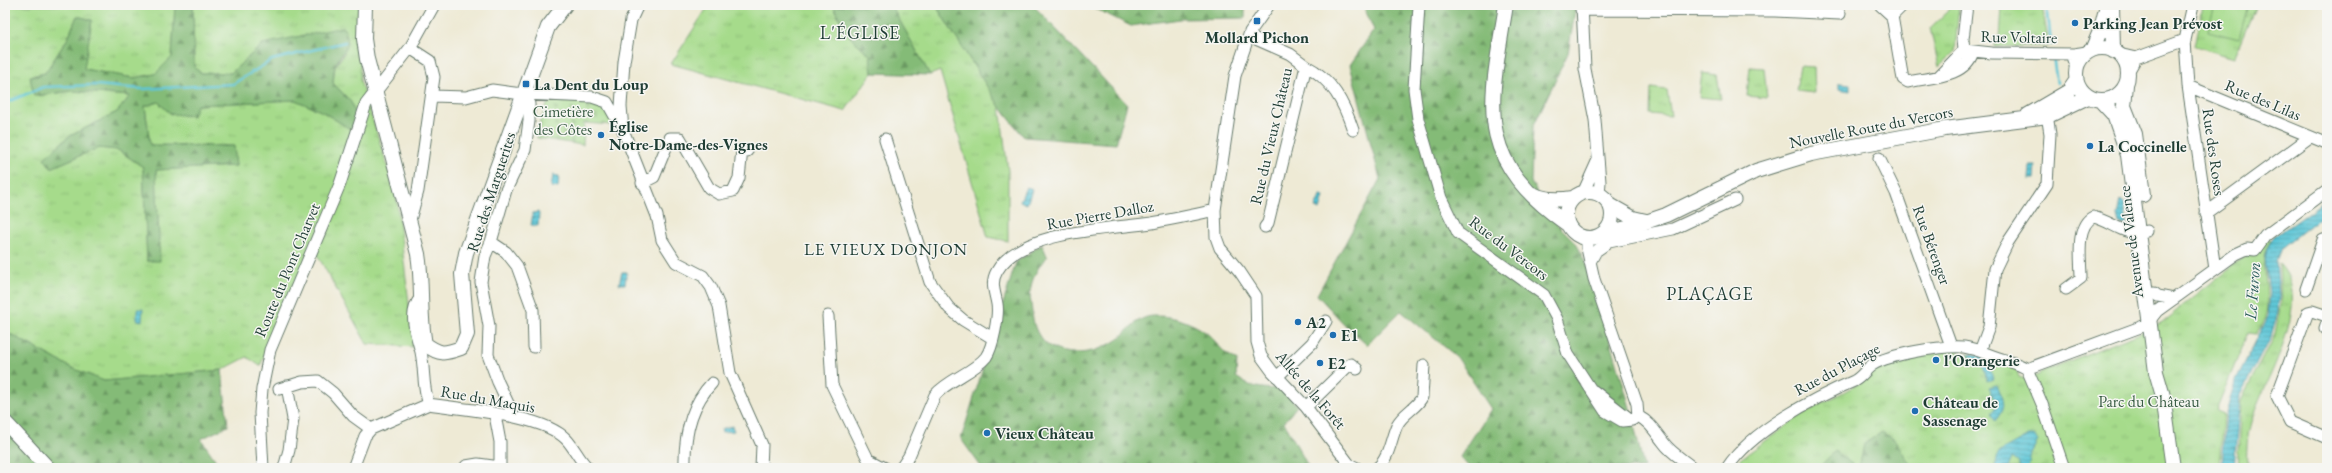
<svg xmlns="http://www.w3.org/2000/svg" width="2332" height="473" font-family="'EB Garamond',serif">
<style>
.grass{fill:url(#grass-tufts);stroke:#628c60}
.forest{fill:url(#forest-firs);stroke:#527c56}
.cemetery{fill:url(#cemetery-stones);stroke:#628c60}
.pitch{fill:#a6db8b;stroke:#628c60}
.water{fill:url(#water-rules);stroke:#3e8286}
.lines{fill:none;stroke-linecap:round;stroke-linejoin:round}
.stream{stroke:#5cc6d7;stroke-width:2.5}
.minor-casing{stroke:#677a6c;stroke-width:13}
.major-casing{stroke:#677a6c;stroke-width:16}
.minor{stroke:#fff;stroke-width:11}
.major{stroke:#fff;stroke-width:14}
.poi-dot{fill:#1f6fb2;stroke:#f6f6f2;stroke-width:1.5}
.labels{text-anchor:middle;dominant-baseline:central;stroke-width:3;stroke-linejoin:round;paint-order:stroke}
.poi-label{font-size:16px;font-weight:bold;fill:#1f3d34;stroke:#f6f6f2;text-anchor:start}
.street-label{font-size:16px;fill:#1f3d34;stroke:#f6f6f2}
.park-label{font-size:16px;fill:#3a5d45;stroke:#f6f6f2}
.neighbourhood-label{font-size:17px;letter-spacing:1px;fill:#1f3d34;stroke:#f6f6f2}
.water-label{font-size:17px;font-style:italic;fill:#2e5f5d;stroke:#f6f6f2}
.quarter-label{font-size:18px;letter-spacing:1px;fill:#1f3d34;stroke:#f6f6f2}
</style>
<defs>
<pattern id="grass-tufts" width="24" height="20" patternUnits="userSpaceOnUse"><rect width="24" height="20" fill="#a6db8b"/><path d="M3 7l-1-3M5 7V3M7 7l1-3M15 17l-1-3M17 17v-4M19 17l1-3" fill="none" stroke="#8ebd79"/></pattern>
<pattern id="forest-firs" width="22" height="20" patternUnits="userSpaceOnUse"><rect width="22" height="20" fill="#84bb77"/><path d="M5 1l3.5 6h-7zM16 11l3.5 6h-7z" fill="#6b9962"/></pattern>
<pattern id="cemetery-stones" width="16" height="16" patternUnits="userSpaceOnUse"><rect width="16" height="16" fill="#a6db8b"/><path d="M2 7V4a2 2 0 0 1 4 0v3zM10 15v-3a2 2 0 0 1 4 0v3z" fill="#8ebd79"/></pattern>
<pattern id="water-rules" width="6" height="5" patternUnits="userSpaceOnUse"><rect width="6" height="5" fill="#5cc6d7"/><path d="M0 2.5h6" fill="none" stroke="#4ba2af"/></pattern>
</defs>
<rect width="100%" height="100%" fill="#f6f6f2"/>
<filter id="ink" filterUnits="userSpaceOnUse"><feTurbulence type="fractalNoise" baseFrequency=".025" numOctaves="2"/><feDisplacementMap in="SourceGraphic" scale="8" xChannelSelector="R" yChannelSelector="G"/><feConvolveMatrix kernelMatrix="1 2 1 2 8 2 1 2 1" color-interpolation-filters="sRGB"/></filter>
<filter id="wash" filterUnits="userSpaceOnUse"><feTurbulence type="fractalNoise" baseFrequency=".012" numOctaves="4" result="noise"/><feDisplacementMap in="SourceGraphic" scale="16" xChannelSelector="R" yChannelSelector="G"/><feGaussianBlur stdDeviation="0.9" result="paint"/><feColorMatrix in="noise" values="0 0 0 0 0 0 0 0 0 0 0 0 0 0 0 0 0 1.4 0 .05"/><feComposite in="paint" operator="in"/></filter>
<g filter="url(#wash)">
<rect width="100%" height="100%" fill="#eeead5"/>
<path class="grass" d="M5 5H175L172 58 155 74 134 78 83 69 92 20 77 16 68 38 45 73 30 76 34 96 73 91 130 96 117 112 68 137 51 168 98 148 118 150 143 167 147 261 159 260 156 170 236 166 233 146 150 145 145 106 158 102 171 114 197 105 295 100 323 112 350 129 351 102 333 83 335 67 345 52 263 44 231 73H201L194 67 193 5H362L360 80 396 193 414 347 367 344 313 247 260 366 247 357 222 370 104 381 72 368 12 335H5Z
M709 5H833L846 33 870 55 872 73 845 111 671 64Z
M891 5H942L938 9 1000 107 1008 171V241L988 237 940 71 930 75Z
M1954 5H1959L1955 52 1939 67 1930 28Z
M2002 5H2042L2049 46 1994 47V39H2000Z
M2203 5H2256L2234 58 2195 46Z
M1800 66 1814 67 1815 93 1796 91Z
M1750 67 1764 68 1767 98 1747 96Z
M1702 73 1717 75 1721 99 1699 97Z
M1651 88 1667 90 1671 116 1650 114Z
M2262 232 2271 240C2257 258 2272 295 2265 317 2264 323 2260 329 2257 334L2248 333 2216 410 2224 415 2220 468H1732L1739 460 1800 416 1856 385 1877 368 1892 362 1950 350 1982 357 2016 368 2019 377 2029 380 2049 369 2143 332 2165 320 2247 254Z
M2279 264C2317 301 2263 382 2251 422 2247 436 2246 453 2247 468H2237L2241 401 2275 333 2281 304Z"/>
<path class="forest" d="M175 5H193L194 67 201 73H231L263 44 343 27C355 47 340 51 335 67 333 72 334 78 333 83L351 102 358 120 350 129 323 112 295 100 197 105 193 116 171 114 158 102 145 106 150 145 234 146 236 166 156 170 160 261H147L143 167 118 150 98 148 51 168 44 158 68 137 117 112 130 96 73 91 34 96 30 77 45 73 68 38 77 16 92 20 84 69 134 78 155 74 172 57Z
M833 5H891L930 75 872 73 870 55 846 33Z
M942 5H1033L1127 104 1116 144 1024 137 1000 107 938 9Z
M1088 5H1237L1245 6V18L1180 19 1131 26Z
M1363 5H1576L1568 53 1533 127 1531 182 1553 220 1577 244 1595 286 1630 408 1644 468H1470L1460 457 1491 409 1457 357 1401 311 1367 345 1346 326 1317 295 1380 179 1350 65 1374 30Z
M1042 244 1047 256C1037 268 1027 286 1031 303 1032 312 1033 324 1037 332 1051 361 1093 356 1115 341 1130 331 1136 315 1157 316 1176 316 1200 325 1212 338 1224 351 1221 351 1237 360L1236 377C1241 380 1247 385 1253 386 1276 393 1279 380 1297 406L1284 422 1309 468H982L961 439 1016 262Z
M5 335H12L72 368 104 381 222 370 228 426 201 439 221 468H5Z
M1882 432 1895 440 1911 466 1908 468H1859L1864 444Z
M1835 451 1857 468H1818Z"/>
<path class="cemetery" d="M550 98 592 100 606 105 613 125 584 123 583 145 537 138 536 131Z"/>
<path class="pitch" d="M2215 5H2248L2239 39 2208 31Z"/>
<path class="water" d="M1839 83 1850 84V91L1839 89Z
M2030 166H2036L2035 179H2029Z
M553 175 559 176 558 188 551 187Z
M1026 187 1032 190 1027 204 1020 201Z
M1321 194 1324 197 1320 210 1315 208Z
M2327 199V212L2281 249 2276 262 2279 294 2278 312 2271 336 2240 395 2234 468H2222L2226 413 2230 398 2236 380 2267 319 2269 293 2265 259 2267 248 2274 237Z
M2120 200 2124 204 2127 224 2123 225 2119 224 2117 216Z
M538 212 539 214 538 226 531 225 533 213Z
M622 272H627L625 284H619Z
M137 309H143L142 321 137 320Z
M1969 353 1987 358 1993 379 1987 381 1983 366 1976 361 1972 362Z
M1997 385C2003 401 2007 407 1995 421L1992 413 1996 408V401L1989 387Z
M732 426 734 431 722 432 721 429Z
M2028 436H2034L2038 441 2031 453 2028 468H2020L2018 462 2012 458 2008 468H1995L1998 453Z"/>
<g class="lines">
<path class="stream" d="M2044 5 2048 14 2051 44
M2053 57 2057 83
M5 103 43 87 96 85 142 89 233 84 272 60 345 42"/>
</g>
</g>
<g filter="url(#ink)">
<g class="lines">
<defs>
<path id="minor" d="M638 5 631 20 624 62 621 106 623 130 657 216 662 240 676 262 703 276 711 287 719 306 730 373 762 445 761 468
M1269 5 1250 32 1235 76 1215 210 1216 237 1220 248 1240 272 1256 296 1257 342 1261 356 1272 371 1306 407 1349 464 1357 468
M1419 5 1414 89 1418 119 1441 198 1458 233 1544 295 1557 319 1568 354 1605 411 1622 421 1632 420 1638 416
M1582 5 1585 69 1595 120 1600 182 1599 194
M1880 5 1892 16
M1903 5 1892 16 1902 74 1903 79 1908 82C1930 77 1965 78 1973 52
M1967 5 1963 39 1964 50 1992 53 2074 54 2087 52
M1581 10 1775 11 1840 14
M1249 36 1290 54 1306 66 1268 223 1265 227
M2185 40 2188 86 2215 269
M2071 54 2076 68
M2119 54 2136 58 2185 40 2193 5
M1306 66C1332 79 1344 103 1353 130
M2128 72 2136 58
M1939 76 1964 50
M2188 86 2326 143
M432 96 466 97 492 90 522 94 592 97 607 102 621 127
M885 139 930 282 949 308 963 320 989 336H993
M1879 158 1896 193 1951 346
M642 183 654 177 670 138H680L709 188 719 194 733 191 739 178 742 150 747 151
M1583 193 1597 162
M2206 213 2310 137
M410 220 418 191 434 77 430 61 410 48
M1587 239V248L1594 279 1637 404 1638 416
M491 242 506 252 517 266 533 310 534 347
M1590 262 1596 251 1609 242 1673 229 1735 200
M2066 289 2081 278C2081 260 2075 226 2093 217 2115 222 2122 237 2147 231
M2306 289 2323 240 2327 239
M2154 293 2158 296 2174 299
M420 298C407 315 417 335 421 352 425 371 422 386 429 404
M828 316 832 385 868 459 885 468
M2327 316 2312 311 2308 312 2277 396 2290 422 2327 438
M2325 329 2327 323
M1980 351 1989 327 1995 269 2008 242 2047 184 2050 134 2046 108
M2027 369 2146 325 2157 311 2236 254 2247 249 2255 250 2265 236 2327 190
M2027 369 2042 404 2064 468
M1277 377 1312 343 1326 321
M279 389 302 382 318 381 333 393 353 416 371 429
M1594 391 1630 419
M429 404C464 410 542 414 566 439 574 447 579 460 588 468
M1306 407 1349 365 1351 364 1357 369
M495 415 500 442V468
M514 416 498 382 488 355 489 326 481 282 485 256 491 242 506 190 525 150 529 121V104L522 94
M1638 416C1651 423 1655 432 1664 443 1671 453 1684 460 1693 468
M371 429 429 404
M263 468 260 413 262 389 270 350 340 184 366 104 410 48 434 5
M284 468 289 450 293 419 287 386
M353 468 365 436 371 429
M465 468 466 466 478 464 500 467
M685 468C684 437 690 406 712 383
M901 468 909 456 935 395C949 379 973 373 986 357 993 347 999 315 997 304 995 292 990 283 997 271 1020 230 1111 229 1152 223 1173 219 1194 215 1215 210
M1377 468C1389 459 1391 438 1397 425 1403 413 1418 407 1422 397L1424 365
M1727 468C1751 431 1814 398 1854 381 1862 377 1865 370 1872 365 1890 354 1944 345 1964 347 1977 349 1989 355 2002 359 2010 362 2020 364 2027 369"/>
<path id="major" d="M365 5 364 39 367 59 418 254C423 284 419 314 425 344 440 355 444 354 461 348L467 334 462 274 466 253 548 27 565 5
M1506 5C1490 106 1472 157 1567 224
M2112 5 2113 51
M2076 74a26 26 0 1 1 52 0a26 26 0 1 1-52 0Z
M2092 50 2101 29 2107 5
M2126 85 2124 106 2135 134 2143 195
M2100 100 2114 115 2128 155 2156 372 2163 396 2173 468
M2028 115 2069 91 2076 81
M1566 215a23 23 0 1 1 46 0a23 23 0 1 1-46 0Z
M1533 194C1546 201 1560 200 1573 198
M1610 205 1633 218 1646 221
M1605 233 1631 227 1666 215 1756 171 1811 154 1945 129 2048 116 2088 97
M5 422 48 468"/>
</defs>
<use href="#minor" class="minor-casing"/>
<use href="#major" class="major-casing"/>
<use href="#minor" class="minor"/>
<use href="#major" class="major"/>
</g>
</g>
<g class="poi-dot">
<rect x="1253" y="17" width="8" height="8" rx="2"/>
<circle cx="2075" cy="23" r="4"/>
<rect x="522" y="80" width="8" height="8" rx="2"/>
<circle cx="601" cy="135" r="4"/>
<circle cx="2090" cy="146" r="4"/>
<circle cx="1298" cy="322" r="4"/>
<circle cx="1333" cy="335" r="4"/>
<circle cx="1936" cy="360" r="4"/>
<circle cx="1320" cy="363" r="4"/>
<circle cx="1915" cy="411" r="4"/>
<circle cx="987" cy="433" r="4"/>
</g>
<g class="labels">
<g class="poi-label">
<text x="2083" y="23">Parking Jean Prévost</text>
<text x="1257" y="37" text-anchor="middle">Mollard Pichon</text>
<text x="534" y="84">La Dent du Loup</text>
<text x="609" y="126">Église<tspan x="609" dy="18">Notre-Dame-des-Vignes</tspan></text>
<text x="2098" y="146">La Coccinelle</text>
<text x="1306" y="322">A2</text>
<text x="1341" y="335">E1</text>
<text x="1944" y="360">l'Orangerie</text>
<text x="1328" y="363">E2</text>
<text x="1923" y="402">Château de<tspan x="1923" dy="18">Sassenage</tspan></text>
<text x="995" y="433">Vieux Château</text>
</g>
<g class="street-label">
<text transform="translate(2019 37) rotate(1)">Rue Voltaire</text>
<text transform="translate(2263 100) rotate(23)">Rue des Lilas</text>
<text transform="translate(1871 127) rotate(-11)">Nouvelle Route du Vercors</text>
<text transform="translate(1271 136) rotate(-77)">Rue du Vieux Château</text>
<text transform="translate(2214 152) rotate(82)">Rue des Roses</text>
<text transform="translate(491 192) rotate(-72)">Rue des Marguerites</text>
<text transform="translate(1100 215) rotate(-10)">Rue Pierre Dalloz</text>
<text transform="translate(2131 242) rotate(-97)">Avenue de Valence</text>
<text transform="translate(1932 245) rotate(70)">Rue Bérenger</text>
<text transform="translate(1509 248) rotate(37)">Rue du Vercors</text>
<text transform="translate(287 270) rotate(-67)">Route du Pont Charvet</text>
<text transform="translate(1837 369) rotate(-28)">Rue du Plaçage</text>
<text transform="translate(1311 390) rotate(49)">Allée de la Forêt</text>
<text transform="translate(488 399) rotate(10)">Rue du Maquis</text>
</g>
<g class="park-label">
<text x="563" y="111">Cimetière<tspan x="563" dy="18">des Côtes</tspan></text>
<text x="2149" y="401">Parc du Château</text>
</g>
<g class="neighbourhood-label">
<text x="886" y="249">LE VIEUX DONJON</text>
</g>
<g class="water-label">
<text transform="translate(2252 291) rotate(-86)">Le Furon</text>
</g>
<g class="quarter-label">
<text x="860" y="32">L'ÉGLISE</text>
<text x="1710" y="293">PLAÇAGE</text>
</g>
</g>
<rect width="2332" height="473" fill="none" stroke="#f6f6f2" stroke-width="20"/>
</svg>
